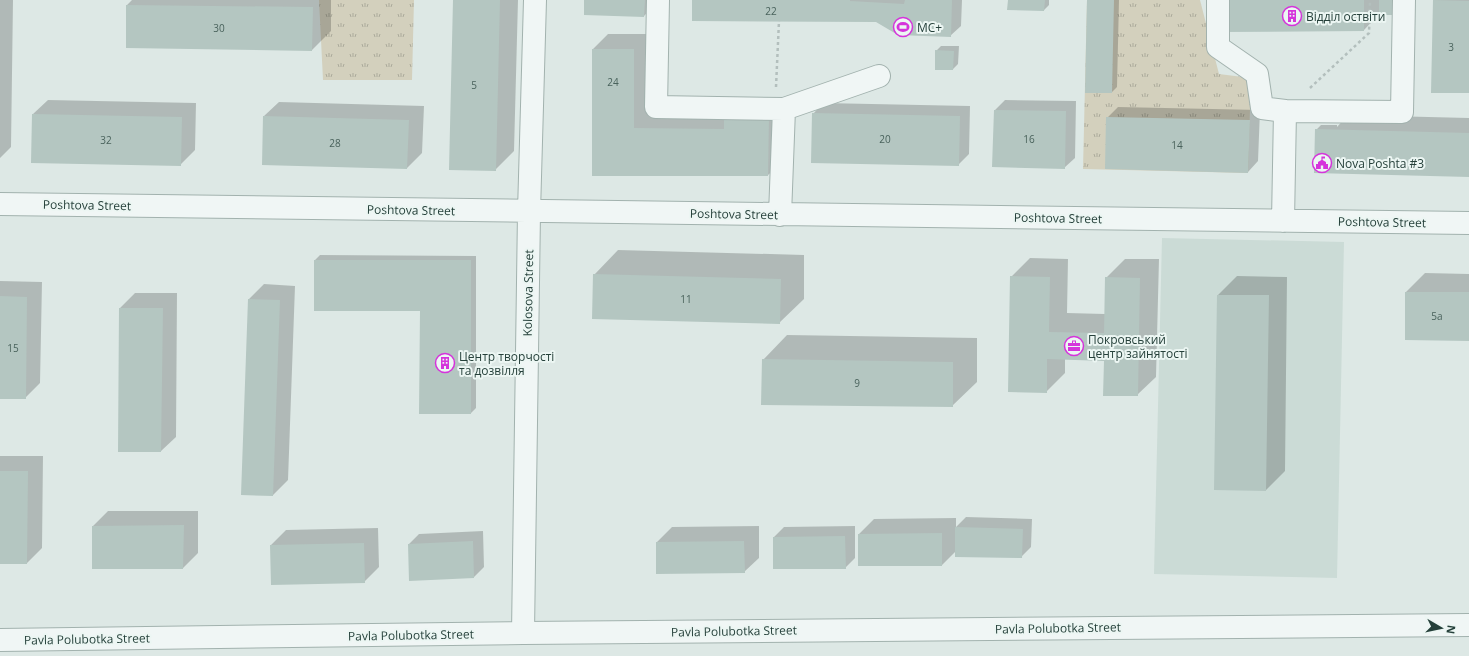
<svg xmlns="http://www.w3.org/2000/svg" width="1469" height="656" font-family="'Open Sans',sans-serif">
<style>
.built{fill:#cbdbd6}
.grass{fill:url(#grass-tufts)}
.shadow{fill:#0003}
.building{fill:#b4c6c1}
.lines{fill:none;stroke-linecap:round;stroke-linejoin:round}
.minor-casing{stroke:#a2b2ae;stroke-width:24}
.path{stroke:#b3bfbd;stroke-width:2.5;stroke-dasharray:3 3;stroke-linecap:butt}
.minor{stroke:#f0f6f5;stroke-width:22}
.labels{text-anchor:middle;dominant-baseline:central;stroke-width:4;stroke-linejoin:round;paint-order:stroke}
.number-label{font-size:10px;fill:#49625c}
.poi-label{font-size:12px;fill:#25403a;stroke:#ecf6f3;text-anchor:start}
.street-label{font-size:12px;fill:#25403a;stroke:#ecf6f3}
</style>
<defs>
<pattern id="grass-tufts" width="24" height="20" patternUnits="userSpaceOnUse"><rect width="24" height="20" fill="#d3d0bd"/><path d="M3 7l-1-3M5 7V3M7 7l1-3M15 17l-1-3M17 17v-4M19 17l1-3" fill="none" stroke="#abaa9b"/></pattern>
</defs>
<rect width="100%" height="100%" fill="#dde8e5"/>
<path class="built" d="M1162 238 1344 242 1337 578 1154 574Z"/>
<path class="grass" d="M319 0H414L412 80H323Z
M1087 0H1200L1219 74 1251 78 1248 173 1083 169Z"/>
<path class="shadow" d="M0 0H13L11 147 0 158Z
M132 0H331V31L312 50 127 47V5Z
M454 0H518L514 151 495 170Z
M585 0H659L644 16Z
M693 0H962L961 26 950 36 877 21Z
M1009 0H1049V5L1044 10Z
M1088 0H1119L1117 87 1112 92Z
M1221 0H1399L1394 14H1379L1364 30Z
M1435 0H1469V92L1434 1Z
M608 34H649V114L783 101V161L768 175H593V49Z
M941 46H959L958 64 953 69 936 51Z
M48 100 196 103 195 150 180 165 33 114Z
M1005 100 1076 101 1075 158 1064 168 995 110Z
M279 102 424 106 422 153 407 168 264 116Z
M823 103 970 106 969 154 958 165 813 114Z
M1118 107 1260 110 1258 161 1248 172 1106 168 1107 118Z
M1348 115 1469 118V176L1316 130 1321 125H1337V127Z
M618 250 804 255V299L779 323 594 275Z
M320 255 476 256V408L471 413 421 310 315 260Z
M1030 258 1068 259 1067 313 1105 314 1106 278 1125 259H1159L1156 377 1137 395 1105 360 1065 359V373L1046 392 1011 277Z
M1425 273 1469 274V340L1406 292Z
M1237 276 1287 277 1285 471 1266 490 1218 295Z
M0 281 42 282 40 383 25 398H0Z
M264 284 295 286 288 480 273 495 249 299Z
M135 293H177L176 437 161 451H119L120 308Z
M787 335 977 338V382L952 406 763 360Z
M0 456H43L42 548 27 563H0Z
M108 511H198V553L183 568 93 526Z
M966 517 1032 519 1031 547 1021 557 956 551 942 565H859V534L874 519 956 518V527Z
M759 526V558L744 572 657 573V542L672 527Z
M855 526V558L845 568 774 537 784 527Z
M378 528 379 567 364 582 272 584 271 545 286 530Z
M483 531 484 567 474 577 409 544 419 534Z"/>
<path class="building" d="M453 0H500L496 171 449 170Z
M584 0H645L644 17 584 15Z
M692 0H850V1L904 4 905 0H952L951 37 898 35 876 22 692 21Z
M1008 0H1045L1044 11 1007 10Z
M1087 0H1114L1112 93H1085Z
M1220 0H1364V31L1220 32Z
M1379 0H1394L1395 15H1379Z
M1433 0 1469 1V93H1431Z
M126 5 313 7 312 51 126 48Z
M592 49H634V128L724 129V116H769L768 176H592Z
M935 50 954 51 953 70H935Z
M994 110 1066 111 1065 169 992 167Z
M812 113 960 116 959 166 811 163Z
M32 114 182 117 181 166 31 163Z
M263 116 409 120 407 169 262 165Z
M1106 117 1250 120 1248 173 1105 169Z
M1315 129 1469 133V177L1314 173Z
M314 260H471V414H419L420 311H314Z
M593 274 781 279 780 324 592 319Z
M1010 276 1050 277 1049 332 1104 333 1105 277 1140 278 1138 396H1103L1104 361 1047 359V393L1008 392Z
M1405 292H1469V341L1405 340Z
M1217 295H1269L1266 491 1214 490Z
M0 296 27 297 26 399H0Z
M248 299 280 300 273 496 241 495Z
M119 308H163L161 452H118Z
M762 359 953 362V407L761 405Z
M0 471H28L27 564H0Z
M184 525 183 569H92V526Z
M955 527 1023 529 1022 558 955 557Z
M942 533V566H858V534Z
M845 536 846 569H773V537Z
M473 541 474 578 409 581 408 544Z
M744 541 745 573 656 574V542Z
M364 543 365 583 271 585 270 545Z"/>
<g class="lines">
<defs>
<path id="minor" d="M658 0 656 107 784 109
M1218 0V47L1257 74 1262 108 1285 111
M0 204 1469 223
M780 215 784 109 879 76
M1283 221 1285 111 1402 112 1404 0
M523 633 529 212 535 0
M0 640 523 633 1469 625"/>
</defs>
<use href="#minor" class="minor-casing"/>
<path class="path" d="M776 87 779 21
M1310 88 1369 33 1370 0"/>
<use href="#minor" class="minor"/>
</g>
<defs>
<symbol id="building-ring" viewBox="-11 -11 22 22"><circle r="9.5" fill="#ecf6f3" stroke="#d534db" stroke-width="1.5"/><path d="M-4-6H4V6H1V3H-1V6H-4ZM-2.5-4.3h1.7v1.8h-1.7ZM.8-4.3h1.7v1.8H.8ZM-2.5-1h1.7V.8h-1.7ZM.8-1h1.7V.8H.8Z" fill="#d534db"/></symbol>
<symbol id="stadium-ring" viewBox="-11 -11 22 22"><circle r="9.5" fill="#ecf6f3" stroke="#d534db" stroke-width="1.5"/><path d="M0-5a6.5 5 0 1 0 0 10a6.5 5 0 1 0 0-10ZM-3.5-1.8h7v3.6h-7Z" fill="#d534db"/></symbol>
<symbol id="civic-ring" viewBox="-11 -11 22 22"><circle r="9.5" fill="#ecf6f3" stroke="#d534db" stroke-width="1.5"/><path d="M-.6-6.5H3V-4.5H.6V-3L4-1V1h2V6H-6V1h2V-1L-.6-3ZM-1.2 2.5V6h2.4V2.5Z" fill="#d534db"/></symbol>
<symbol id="office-ring" viewBox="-11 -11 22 22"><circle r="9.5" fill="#ecf6f3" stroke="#d534db" stroke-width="1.5"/><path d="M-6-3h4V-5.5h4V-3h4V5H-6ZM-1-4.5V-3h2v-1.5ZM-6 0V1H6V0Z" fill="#d534db"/></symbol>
</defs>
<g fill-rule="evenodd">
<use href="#building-ring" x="1281" y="5" width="22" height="22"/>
<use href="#stadium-ring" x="892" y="16" width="22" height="22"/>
<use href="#civic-ring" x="1311" y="152" width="22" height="22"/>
<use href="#office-ring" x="1063" y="335" width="22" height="22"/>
<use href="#building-ring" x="434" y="352" width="22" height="22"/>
</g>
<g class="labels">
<g class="number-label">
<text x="771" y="11">22</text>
<text x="219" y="28">30</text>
<text x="1451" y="47">3</text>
<text x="613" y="82">24</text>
<text x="474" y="85">5</text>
<text x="885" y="139">20</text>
<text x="1029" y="139">16</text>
<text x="106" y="140">32</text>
<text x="335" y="143">28</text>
<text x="1177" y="145">14</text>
<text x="686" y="299">11</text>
<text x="1437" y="316">5а</text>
<text x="13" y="348">15</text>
<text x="857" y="383">9</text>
</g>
<g class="poi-label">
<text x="1306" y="16">Відділ оствіти</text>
<text x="917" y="27">МС+</text>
<text x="1336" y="163">Nova Poshta #3</text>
<text x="1088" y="339">Покровський<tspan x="1088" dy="14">центр зайнятості</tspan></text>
<text x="459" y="356">Центр творчості<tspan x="459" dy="14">та дозвілля</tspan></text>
</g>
<g class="street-label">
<text transform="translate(87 205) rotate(1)">Poshtova Street</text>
<text transform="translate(411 210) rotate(1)">Poshtova Street</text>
<text transform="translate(734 214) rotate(1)">Poshtova Street</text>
<text transform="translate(1058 218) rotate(1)">Poshtova Street</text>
<text transform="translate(1382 222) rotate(1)">Poshtova Street</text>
<text transform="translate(528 293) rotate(-89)">Kolosova Street</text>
<text transform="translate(1058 628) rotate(-1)">Pavla Polubotka Street</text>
<text transform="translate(734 631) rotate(-1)">Pavla Polubotka Street</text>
<text transform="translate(411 635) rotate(-1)">Pavla Polubotka Street</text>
<text transform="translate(87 639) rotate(-1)">Pavla Polubotka Street</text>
</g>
</g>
<g transform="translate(1441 628) rotate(99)" stroke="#ecf6f3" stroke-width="3" paint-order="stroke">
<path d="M0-3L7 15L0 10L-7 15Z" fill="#25403a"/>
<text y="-6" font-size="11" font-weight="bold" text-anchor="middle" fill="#25403a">N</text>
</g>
</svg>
